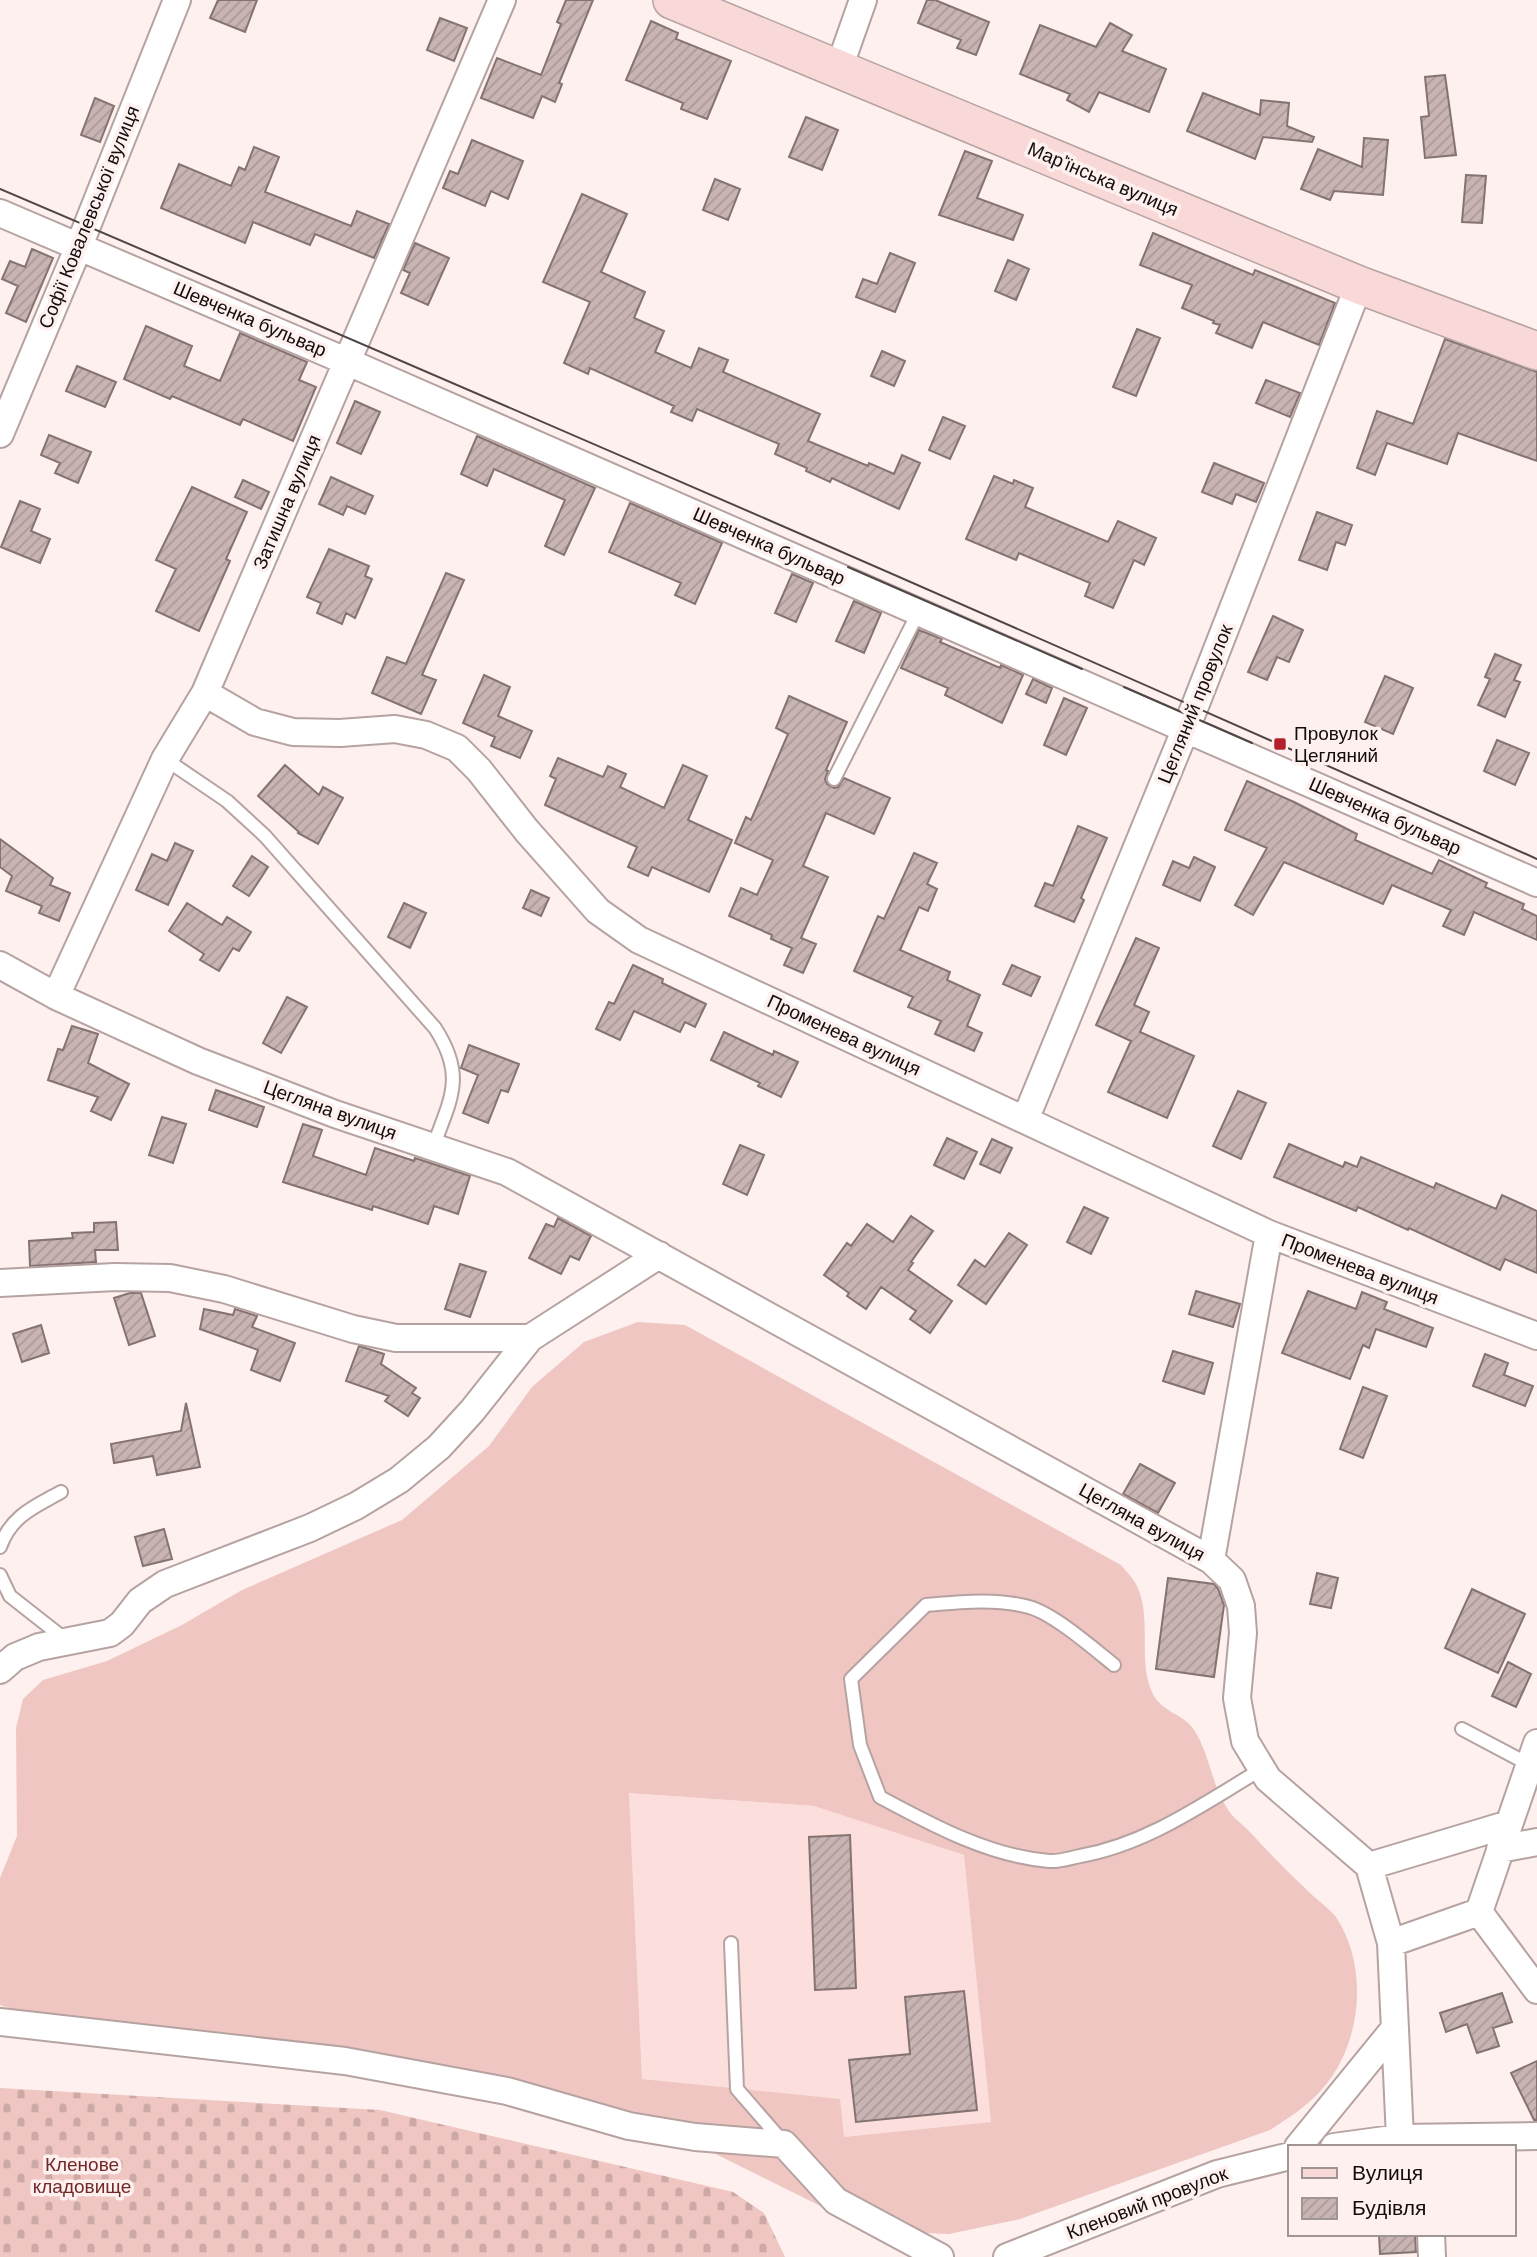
<svg xmlns="http://www.w3.org/2000/svg" width="1537" height="2257" font-family="'DM Sans',sans-serif">
<style>
.built{fill:#fcdedc}
.grass{fill:#efc6c2;fill-rule:evenodd}
.cemetery{fill:url(#cemetery-stones)}
.building{fill:url(#building-hatch);stroke:#857371;stroke-width:2}
.lines{fill:none;stroke-linecap:round;stroke-linejoin:round}
.lane-casing{stroke:#b6a3a1;stroke-width:16}
.street-casing{stroke:#b6a3a1;stroke-width:30}
.secondary-casing{stroke:#b6a3a1;stroke-width:40}
.lane{stroke:#fff;stroke-width:12}
.street{stroke:#fff;stroke-width:26}
.secondary{stroke:#f8d9d7;stroke-width:37}
.tram{stroke:#4d4645;stroke-width:2}
.poi-dot{fill:#b2202a;stroke:#fdf0ef;stroke-width:2.5}
.labels{text-anchor:middle;dominant-baseline:central;stroke-width:7;stroke-linejoin:round;paint-order:stroke}
.street-label{font-size:19px;fill:#120c0b;stroke:#fdf0ef}
.poi-label{font-size:19px;fill:#120c0b;stroke:#fdf0ef;text-anchor:start}
.park-label{font-size:19px;fill:#712928;stroke:#fdf0ef}
</style>
<defs>
<pattern id="cemetery-stones" width="16" height="16" patternUnits="userSpaceOnUse" patternTransform="scale(1.75)"><rect width="16" height="16" fill="#efc6c2"/><path d="M2 7V4a2 2 0 0 1 4 0v3zM10 15v-3a2 2 0 0 1 4 0v3z" fill="#cca9a5"/></pattern>
<pattern id="building-hatch" width="6" height="6" patternUnits="userSpaceOnUse" patternTransform="scale(1.75)"><rect width="6" height="6" fill="#c8b4b2"/><path d="M-1 1l2-2M0 6l6-6M5 7l2-2" fill="none" stroke="#ab9a98"/></pattern>
</defs>
<rect width="100%" height="100%" fill="#fdf0ef"/>
<path class="built" d="M629 1793 814 1806 964 1855 992 2122 844 2137 737 2089 642 2079Z"/>
<path class="grass" d="M638 1322 685 1325 1121 1565C1126 1571 1133 1578 1137 1586 1153 1620 1136 1663 1154 1696 1163 1712 1185 1715 1194 1730 1210 1754 1211 1784 1227 1808 1232 1817 1242 1824 1249 1831 1268 1852 1288 1872 1309 1892 1317 1900 1329 1908 1336 1917 1369 1967 1362 2042 1324 2087 1309 2105 1290 2117 1270 2130L1020 2219 949 2234 871 2231 651 2122 513 2081 372 2051 31 2016 0 2005V1878L17 1836 16 1728 23 1699 43 1680 107 1661 182 1625 242 1590 402 1520 489 1446 532 1387 584 1342ZM629 1793 814 1806 964 1855 991 2122 844 2137 840 2099 642 2079Z"/>
<path class="cemetery" d="M0 2088 380 2110 733 2192 764 2213 785 2257H0Z"/>
<path class="building" d="M218 0H257L245 32 210 18Z
M566 0H593L559 83 562 84 555 102 542 96 533 118 481 98 497 58 541 75 561 24 557 22Z
M927 0H935L989 22 976 55 957 48 961 40 918 23Z
M440 18 467 28 454 61 427 50Z
M651 21 678 33 676 39 731 61 707 119 681 109 683 103 626 80Z
M1110 23 1132 35 1122 51 1166 69 1149 112 1099 92 1089 112 1067 100 1070 94 1020 74 1040 25 1096 47Z
M1445 75 1456 155 1425 158 1421 117 1429 116 1425 77Z
M1203 93 1260 115 1261 100 1289 103 1287 126 1314 137 1312 142 1263 137 1255 159 1187 131Z
M95 98 114 106 100 142 81 135Z
M806 117 838 130 822 170 789 157Z
M1364 138 1388 140 1383 195 1334 191 1330 200 1301 189 1318 149 1362 167Z
M472 140 523 161 508 199 491 191 485 206 443 188 450 171 458 174Z
M254 147 279 157 265 192 351 226 357 211 389 224 374 258 315 234 310 245 253 222 245 243 161 208 179 164 231 186 239 167 245 170Z
M965 151 992 161 977 198 1023 215 1013 240 939 215Z
M1466 175 1486 176 1482 223 1462 222Z
M715 179 740 189 728 220 703 210Z
M582 194 627 214 601 272 645 292 634 318 664 331 655 352 691 368 699 348 728 360 723 372 820 414 808 441 868 466 869 463 894 474 902 455 920 463 899 509 832 478 830 482 806 471 807 468 775 454 779 444 697 409 692 421 671 412 674 406 590 368 588 374 564 363 590 302 543 282Z
M1153 233 1253 275 1255 270 1335 303 1319 345 1263 322 1252 348 1216 333 1220 325 1213 323 1214 321 1182 308 1192 285 1140 265Z
M415 243 449 258 428 305 401 293 410 273 403 270Z
M32 249 53 258 26 322 6 313 18 286 2 279 10 261 25 267Z
M890 253 915 263 895 312 856 297 863 279 877 284Z
M1008 260 1029 269 1016 300 995 291Z
M146 326 192 346 184 366 220 381 240 333 307 362 299 380 316 387 293 441 243 419 240 425 172 396 170 399 124 379Z
M1137 329 1160 338 1136 396 1113 387Z
M1445 339 1537 372V461L1458 433 1447 464 1387 443 1375 475 1357 468 1377 411 1413 424Z
M882 351 905 361 894 386 871 376Z
M77 366 116 382 105 407 66 391Z
M1266 380 1300 393 1290 417 1256 403Z
M355 401 380 412 361 454 337 443Z
M943 417 965 426 950 459 929 450Z
M49 435 91 452 78 483 55 473 60 463 41 455Z
M477 436 595 488 564 555 545 546 565 500 494 469 487 486 461 474Z
M1214 463 1264 483 1256 502 1236 494 1232 504 1202 492Z
M994 476 1013 484 1014 480 1033 488 1025 507 1108 542 1118 521 1156 538 1144 565 1134 560 1113 608 1085 596 1090 583 1019 553 1016 560 966 539Z
M331 477 373 496 365 514 347 506 343 515 319 504Z
M243 480 269 492 261 509 235 497Z
M192 487 247 512 226 559 230 561 199 631 156 611 176 569 156 560Z
M20 501 40 509 31 531 50 539 40 563 1 547Z
M630 503 722 543 695 604 675 595 681 583 609 552Z
M1317 512 1352 525 1345 545 1336 542 1327 570 1299 560Z
M329 549 369 566 365 576 372 579 355 618 346 613 342 624 317 613 321 603 307 597Z
M446 573 464 580 422 675 436 680 421 714 372 693 387 657 406 664Z
M792 574 813 583 796 622 775 613Z
M854 601 881 613 864 653 836 641Z
M1273 616 1303 630 1289 662 1277 657 1267 680 1248 672Z
M919 630 942 639 940 642 1000 668 1001 665 1023 675 1002 723 945 695 948 688 901 668Z
M1495 654 1521 665 1514 680 1520 682 1505 717 1478 705 1490 679 1485 677Z
M484 675 510 687 498 716 532 731 520 758 491 746 495 737 463 723Z
M1385 676 1413 688 1393 734 1365 722Z
M1033 679 1052 688 1046 703 1026 694Z
M789 696 847 722 826 770 828 771 825 779 827 784 834 788 838 787 844 778 890 798 874 834 826 813 803 866 828 877 801 938 816 944 803 973 784 965 792 948 771 939 772 935 729 916 741 888 757 895 773 860 735 843 746 817 751 820 788 734 776 728Z
M1064 698 1087 708 1066 755 1044 745Z
M1497 740 1529 753 1515 785 1484 771Z
M558 758 603 777 608 766 626 774 620 787 664 808 683 765 707 776 688 820 732 840 709 892 652 867 648 876 628 867 637 847 545 805 556 779 550 776Z
M285 765 319 795 323 787 343 798 318 844 298 833 299 832 258 796Z
M1247 781 1294 802 1357 834 1355 840 1432 874 1439 860 1487 883 1485 887 1524 904 1522 909 1537 916V940L1474 912 1464 935 1443 926 1451 910 1392 885 1383 904 1284 862 1253 915 1235 905 1267 848 1225 830Z
M1078 826 1107 838 1081 898 1084 900 1074 922 1035 906 1045 883 1053 886Z
M0 839 53 878 50 885 70 893 59 921 39 913 42 906 6 891 12 876 0 867Z
M175 843 193 851 168 905 136 890 152 854 167 861Z
M914 853 937 863 927 884 937 889 928 911 919 907 900 950 950 972 947 980 980 995 967 1026 982 1033 974 1051 935 1034 941 1021 908 1007 913 997 854 971 878 916 884 919Z
M252 856 268 867 249 896 233 886Z
M1194 857 1215 867 1200 901 1163 885 1173 861 1189 868Z
M531 890 549 898 541 916 523 908Z
M187 903 222 925 227 917 251 932 239 951 233 948 219 971 200 960 204 954 169 931Z
M404 903 426 913 410 948 388 937Z
M1136 938 1159 948 1134 1005 1149 1012 1140 1032 1194 1056 1167 1118 1108 1092 1131 1041 1096 1025Z
M633 965 663 979 662 983 706 1004 695 1027 685 1022 680 1032 634 1011 620 1040 596 1029 609 1002 614 1004Z
M1012 965 1040 977 1031 996 1003 984Z
M287 997 307 1007 281 1053 263 1043Z
M72 1026 98 1034 88 1063 129 1084 111 1120 91 1111 98 1097 48 1080 58 1049 63 1050Z
M724 1032 773 1055 774 1051 798 1062 781 1097 758 1086 760 1083 711 1060Z
M469 1045 519 1064 508 1092 501 1090 488 1123 463 1113 478 1075 461 1068Z
M216 1090 264 1107 257 1127 209 1110Z
M1238 1091 1266 1103 1241 1159 1213 1146Z
M162 1117 186 1124 173 1163 149 1155Z
M303 1124 322 1130 313 1156 366 1175 375 1148 414 1161 415 1158 470 1176 458 1214 434 1206 428 1224 373 1206 372 1210 283 1182Z
M947 1138 977 1152 964 1179 934 1165Z
M992 1139 1012 1148 1000 1173 980 1164Z
M1289 1144 1343 1167 1345 1162 1357 1167 1361 1157 1434 1188 1436 1183 1496 1209 1502 1195 1537 1211V1273L1505 1259 1500 1270 1409 1228 1408 1230 1358 1207 1356 1211 1274 1177Z
M740 1145 764 1155 747 1195 723 1184Z
M1084 1207 1108 1218 1091 1254 1067 1242Z
M911 1216 933 1231 911 1262 913 1263 908 1270 952 1301 930 1333 910 1319 916 1311 881 1287 866 1309 847 1296 849 1293 824 1275 847 1243 851 1246 867 1224 893 1242Z
M558 1218 591 1236 579 1260 570 1256 561 1274 529 1258 546 1224 554 1227Z
M116 1222 118 1250H95L96 1262 30 1266 29 1241 73 1238 72 1233 94 1232V1223Z
M1009 1233 1027 1245 986 1304 958 1285 975 1260 985 1267Z
M460 1264 486 1272 470 1317 445 1309Z
M1196 1291 1240 1304 1233 1327 1189 1314Z
M1308 1291 1356 1309 1362 1292 1387 1302 1384 1309 1433 1328 1426 1347 1376 1329 1369 1348 1363 1345 1350 1379 1282 1353Z
M130 1293H141L155 1336 129 1345 114 1298Z
M204 1309 233 1315 235 1309 257 1316 252 1327 295 1343 280 1381 251 1370 258 1350 200 1329Z
M41 1325 49 1353 22 1362 13 1334Z
M359 1346 384 1354 381 1364 416 1388 412 1393 420 1398 408 1416 385 1401 389 1396 346 1381Z
M1173 1351 1213 1363 1204 1394 1163 1381Z
M1485 1354 1508 1363 1504 1375 1533 1386 1525 1406 1473 1386Z
M1363 1387 1387 1396 1363 1458 1340 1449Z
M186 1403 200 1467 157 1475 153 1456 114 1463 111 1444 181 1431Z
M1140 1464 1175 1483 1158 1513 1123 1494Z
M164 1529 172 1559 143 1566 135 1537Z
M1317 1573 1338 1578 1331 1608 1310 1604Z
M1168 1578 1214 1584 1218 1589 1224 1605 1214 1677 1156 1669Z
M1472 1589 1525 1614 1498 1673 1445 1648Z
M1508 1662 1531 1674 1516 1707 1492 1696Z
M850 1835 856 1988 815 1990 809 1837Z
M964 1991 977 2110 856 2122 849 2060 910 2054 905 1997Z
M1502 1993 1512 2022 1493 2028 1499 2046 1477 2053 1467 2024 1446 2032 1440 2013Z
M1537 2061V2120H1534L1511 2073Z
M1379 2234H1415L1416 2252 1380 2254Z"/>
<g class="lines">
<defs>
<path id="lane" d="M165 759 227 801 265 836 435 1028C466 1076 451 1098 433 1147
M834 779 919 611
M0 1547C11 1516 34 1507 61 1492
M0 1575 10 1596 66 1640
M1114 1665C1093 1648 1054 1614 1029 1607 996 1598 960 1602 926 1605L851 1679 860 1745 880 1797C932 1825 989 1856 1049 1861 1059 1862 1070 1858 1080 1856 1148 1844 1204 1803 1262 1769
M1462 1729 1530 1765
M731 1943 737 2089 783 2142"/>
<path id="street" d="M839 68 863 0
M0 213 348 362 1537 883
M0 434 79 246 177 0
M205 693 255 722 293 732 340 733 395 729 426 735 457 748 479 770 527 831 598 911 639 940 1269 1234 1537 1336
M0 965 56 996 198 1061 335 1114 507 1172 1211 1560 1232 1580 1241 1606 1243 1633 1237 1698 1245 1741 1268 1779 1369 1866 1391 1943 1400 2138
M56 996 165 759 205 693 502 0
M1025 1120 1195 706 1359 285
M0 1283 115 1277 170 1278 224 1289 353 1329 396 1338H530L659 1255
M1211 1560 1269 1234
M0 1670 15 1657 39 1647 110 1633 122 1624 140 1601 165 1584 310 1528 356 1506 399 1480 439 1447 472 1411 530 1338
M1500 1849 1537 1842
M1369 1866 1509 1824
M1479 1912 1537 1743
M1479 1912 1537 1990
M1391 1943 1479 1912
M0 2022 345 2061 507 2091 629 2126 695 2137 784 2144 836 2201 940 2257
M1298 2147 1395 2028
M1334 2147 1400 2138 1537 2136
M1431 2234 1432 2257
M1007 2257 1217 2174 1290 2156"/>
<path id="secondary" d="M672 0 1359 285 1537 351"/>
</defs>
<use href="#lane" class="lane-casing"/>
<use href="#street" class="street-casing"/>
<use href="#secondary" class="secondary-casing"/>
<use href="#lane" class="lane"/>
<use href="#street" class="street"/>
<use href="#secondary" class="secondary"/>
<path class="tram" d="M0 189C514 408 1027 631 1537 859
M848 567 1082 669
M1124 687 1252 743"/>
</g>
<rect class="poi-dot" x="1273" y="737" width="14" height="14" rx="3.5"/>
<g class="labels">
<g class="street-label">
<text transform="translate(1103 179) rotate(23)">Мар'їнська вулиця</text>
<text transform="translate(89 217) rotate(-68)">Софії Ковалевської вулиця</text>
<text transform="translate(250 319) rotate(23)">Шевченка бульвар</text>
<text transform="translate(287 502) rotate(-67)">Затишна вулиця</text>
<text transform="translate(769 546) rotate(24)">Шевченка бульвар</text>
<text transform="translate(1195 704) rotate(-68)">Цегляний провулок</text>
<text transform="translate(1385 816) rotate(24)">Шевченка бульвар</text>
<text transform="translate(844 1035) rotate(25)">Променева вулиця</text>
<text transform="translate(330 1110) rotate(20)">Цегляна вулиця</text>
<text transform="translate(1360 1269) rotate(21)">Променева вулиця</text>
<text transform="translate(1142 1522) rotate(29)">Цегляна вулиця</text>
<text transform="translate(1147 2203) rotate(-21)">Кленовий провулок</text>
</g>
<g class="poi-label">
<text x="1294" y="733">Провулок<tspan x="1294" dy="22">Цегляний</tspan></text>
</g>
<g class="park-label">
<text x="82" y="2164">Кленове<tspan x="82" dy="22">кладовище</tspan></text>
</g>
</g>
<rect x="1288" y="2145" width="228" height="91" fill="#fdf0ef" stroke="#9f9594" stroke-width="2"/>
<rect x="1302" y="2168" width="35" height="10" fill="#f8d9d7" stroke="#9f9594" stroke-width="2"/>
<text x="1352" y="2180" font-size="21" fill="#120c0b">Вулиця</text>
<rect x="1302" y="2198" width="35" height="21" fill="url(#building-hatch)" stroke="#9f9594" stroke-width="2"/>
<text x="1352" y="2215" font-size="21" fill="#120c0b">Будівля</text>
</svg>
